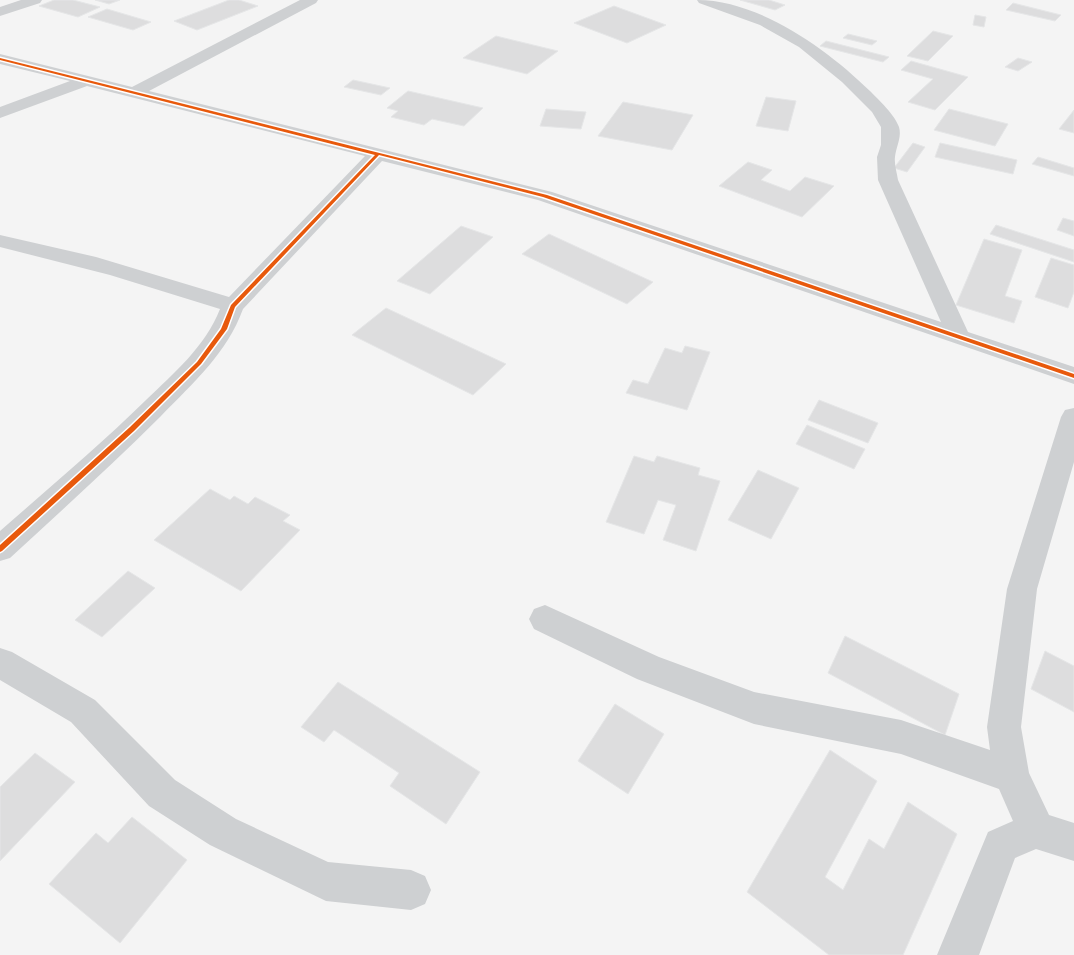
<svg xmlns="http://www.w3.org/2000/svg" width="1074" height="955" font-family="'DM Sans',sans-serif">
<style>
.building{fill:#ddddde;stroke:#e5e6e7}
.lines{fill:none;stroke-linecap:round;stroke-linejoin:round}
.minor{fill:#ced0d2;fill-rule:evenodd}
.cycleway-casing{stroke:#fff;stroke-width:3}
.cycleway{fill:#e8590c;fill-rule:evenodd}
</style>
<rect width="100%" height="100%" fill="#f4f4f4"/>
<path class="building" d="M54 0H73L100 7 78 17 39 6Z
M95 0H120L109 4Z
M229 0H239L258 6 197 30 174 21Z
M740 0H769L785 5 775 10Z
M1013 3 1061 15 1055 21 1006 10Z
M614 6 666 25 627 43 574 23Z
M107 9 151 22 133 30 88 17Z
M975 15 986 17 984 27 973 25Z
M933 31 953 36 928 61 907 56Z
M848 34 877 41 872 45 843 38Z
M496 36 558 51 527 74 463 58Z
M826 41 889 57 883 62 820 46Z
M1018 58 1032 62 1018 71 1005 67Z
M911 61 968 77 935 110 908 102 933 79 901 70Z
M353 80 390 88 381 95 344 87Z
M408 91 483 108 464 126 432 119 424 125 391 117 398 111 387 108Z
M766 97 796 101 788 131 756 126Z
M623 102 693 115 672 150 598 136Z
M546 109 586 112 581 129 540 126Z
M949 109 1008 124 995 146 934 130Z
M1074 110V133L1059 129Z
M913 143 925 147 907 172 894 168Z
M940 143 1017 160 1013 174 935 157Z
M1038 157 1074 168V176L1032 164Z
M748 162 772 170 761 180 790 191 805 177 834 186 802 217 719 186Z
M1063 218 1074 221V236L1057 230Z
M996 225 1074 250V262L990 234Z
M461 226 493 237 430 294 397 281Z
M549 234 653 282 627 304 522 254Z
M984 239 1022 250 1005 296 1022 301 1014 323 956 305Z
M1051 258 1074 265V292L1068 308 1035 297Z
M386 308 506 364 473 395 352 335Z
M685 346 710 352 687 410 626 393 633 380 648 384 665 348 682 353Z
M819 400 878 423 868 443 808 420Z
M807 425 865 449 854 469 796 444Z
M634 456 654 462 657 456 700 468 698 475 720 481 696 551 663 540 676 505 658 500 644 534 606 522Z
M758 470 799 488 771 539 728 520Z
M210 489 230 500 234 496 248 504 255 497 290 515 283 521 300 530 241 591 154 540Z
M128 571 155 588 102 637 75 620Z
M845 636 959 694 945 735 828 673Z
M1045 651 1074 666V712L1031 689Z
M338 682 480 772 446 824 390 786 399 773 334 730 324 742 301 727Z
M615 704 664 734 628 794 578 761Z
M830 750 877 781 825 877 843 890 869 839 884 849 908 802 957 834 903 955H829L747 892Z
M35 753 75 782 0 861V787Z
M132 817 187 860 120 943 49 884 96 833 108 843Z"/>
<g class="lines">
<path class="minor" d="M21 0H42L40 3 0 16V7Z
M300 0H318L316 3 149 91 552 192 941 322 878 180 877 157 881 145V127L872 112 842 82 799 47 760 25 699 3 697 0C759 0 827 49 870 91 879 100 895 115 899 127 902 137 896 147 895 157 894 164 897 173 898 180L968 332 1074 367V384L538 200 382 161 243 309C227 353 193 383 161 416 112 465 61 511 10 558L0 561V531C49 488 99 446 146 400 174 373 205 347 220 309L110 275 0 247V235L96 257 229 297 365 156 87 86 0 118V107L70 81 0 64V54L132 87Z
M1074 408V462L1037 589 1021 727 1029 773 1049 815 1074 823V861L1036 849 1015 858 979 955H937L988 832 1013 821 999 789 901 754 754 724 637 679 534 629 529 619 534 609 545 605 659 657 754 692 901 720 990 750 987 727 1007 589 1061 417 1065 410Z
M0 648 12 652 95 700 175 780 236 819 328 862 411 870 425 876 431 890 425 904 411 910 326 901 210 845 149 806 71 722 0 680Z"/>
<defs>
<path id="cycleway" d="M0 58 547 195 1074 374V378L543 197 379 155 235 307 227 329 201 364 134 431 2 551 0 552V545L130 427 197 362 221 329 231 305 375 155 0 60Z"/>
</defs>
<use href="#cycleway" class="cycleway-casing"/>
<use href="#cycleway" class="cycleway"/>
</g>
</svg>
